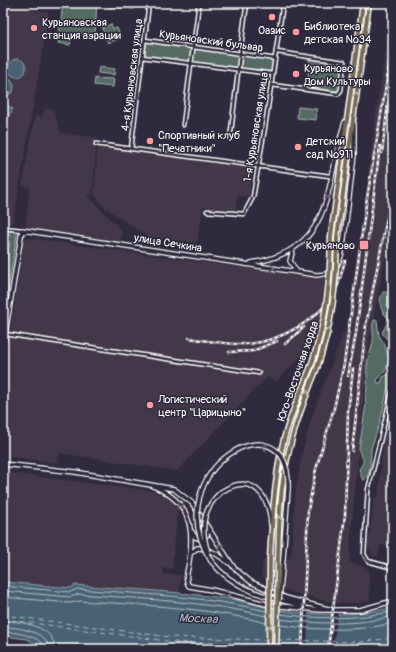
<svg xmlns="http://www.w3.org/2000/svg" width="396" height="652" font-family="Pangolin,sans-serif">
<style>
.built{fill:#433848}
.green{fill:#556a64;stroke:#aab4b2}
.water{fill:#4a6273;stroke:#92a1ab}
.pier{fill:#2f2a3d}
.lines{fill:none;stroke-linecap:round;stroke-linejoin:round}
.shore{stroke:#b7c0c7;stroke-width:1}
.ferry{stroke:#aeb8c0;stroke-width:1;stroke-dasharray:5 4;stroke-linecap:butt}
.street-casing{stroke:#fff;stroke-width:5.5}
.secondary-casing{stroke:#fff;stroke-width:6}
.primary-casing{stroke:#fff;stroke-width:7}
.street{stroke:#2f2a3d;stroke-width:2.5}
.secondary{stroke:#2f2a3d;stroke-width:3.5}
.primary{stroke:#766a54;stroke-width:4}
.rail-casing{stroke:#fff;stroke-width:2.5}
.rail{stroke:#2f2a3d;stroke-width:1;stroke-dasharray:3;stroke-linecap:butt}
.secondary-bridge-casing{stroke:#fff;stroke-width:6;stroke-linecap:butt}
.primary-bridge-casing{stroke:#fff;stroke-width:7;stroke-linecap:butt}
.secondary-bridge{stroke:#2f2a3d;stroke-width:3.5}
.primary-bridge{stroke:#766a54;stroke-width:4}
.oneway{stroke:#c1bcb2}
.oneway2{stroke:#6d6a77}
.poi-dot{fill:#ff9aa2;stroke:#2f2a3d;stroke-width:1.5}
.labels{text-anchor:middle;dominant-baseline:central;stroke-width:3;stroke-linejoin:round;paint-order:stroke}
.poi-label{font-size:11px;fill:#fff;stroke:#2f2a3d;text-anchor:start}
.street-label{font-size:11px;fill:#fff;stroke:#2f2a3d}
.water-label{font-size:12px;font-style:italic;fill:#aeb8c0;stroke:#2f2a3d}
</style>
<rect width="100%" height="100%" fill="#2f2a3d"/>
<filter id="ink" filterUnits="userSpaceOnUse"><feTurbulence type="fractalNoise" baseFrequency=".025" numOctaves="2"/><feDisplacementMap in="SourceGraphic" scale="8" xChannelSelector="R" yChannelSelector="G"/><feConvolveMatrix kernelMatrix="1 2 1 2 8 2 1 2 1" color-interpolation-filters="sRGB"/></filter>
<g filter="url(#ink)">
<path class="built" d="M3 3H28V9L49 12 13 224 3 223Z
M387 3H393V219L371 330 365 379 350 548V562L369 569 370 601 358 603H333L280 589 261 576 263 560H283L291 557 296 487 302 453 311 419 347 323 358 258 377 105 391 19Z
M45 109H53L61 133 97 138 92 195H87L122 231 121 244 25 229 30 187 22 186 35 116H42Z
M98 145 253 168 249 197 238 196 235 210 203 207 197 243 148 237 104 207 94 193Z
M3 235 11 236 3 279Z
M28 238 325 279 322 311 316 342 276 381 267 377 177 471 59 453 58 463 3 456V379L24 240Z
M393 419V566L392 545H380L378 556H373L368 546 374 498H378L384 436Z
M3 472 153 491 170 499 178 507 172 569 163 568V574L181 575 179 594 75 585 71 588 3 582Z"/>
<path class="green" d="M63 3H97L95 35 72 33 70 45 58 43Z
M109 3H135L134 9 108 7Z
M111 24 113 29 117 28 121 38 108 43 102 28Z
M147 42 191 47 189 62 144 56Z
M194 47 238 54V68L192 63Z
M241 54 274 60 273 72 241 68Z
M310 58 342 62 339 91 307 87Z
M99 67 115 69 114 75 98 73Z
M95 78 114 79 113 87 94 85Z
M298 107 317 109 316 120 297 118Z
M3 230 16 232 17 234 5 309H3V279L11 236 3 235Z
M383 292H386L390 296 393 294V340L386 338 382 333 389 319C381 312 377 302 383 292Z
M374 320H377L379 336 384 343 390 361 384 373 377 380 378 383H381L383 377 389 374 391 375C391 385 387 388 386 396 383 413 378 429 372 446 369 455 373 475 363 481L359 469C368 457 360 460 359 449L366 404C364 397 367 394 367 386 368 379 366 373 367 365 368 357 372 349 373 341 374 334 371 327 374 320Z"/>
<path class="water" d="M8 68a9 9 0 1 1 18 0a9 9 0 1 1-18 0Z
M3 77 10 79 14 85 13 92 10 94 3 95Z
M3 103 13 109 3 125Z
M3 582 71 588 75 585C124 589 174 591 223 598 240 600 256 605 273 609 312 616 355 617 393 607V647L389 649H63L41 647 27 639 3 636Z"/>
<path class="pier" d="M303 610H308L307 649H301Z
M332 612H338L333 649H327Z"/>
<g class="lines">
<path class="shore" d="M3 586 70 592 77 589C140 594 205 596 266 611
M3 591 70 597 79 594C141 599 205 601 266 616
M3 597 70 603 80 601C142 605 206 607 266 623
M280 614C318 619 356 620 393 611
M280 619C318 624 356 626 393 616
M3 621C21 621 55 626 55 649
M280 625C318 630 356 632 393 623
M3 627C17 627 48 631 49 649
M3 632C14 632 43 635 44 649"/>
<path class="ferry" d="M3 615 170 637 267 640
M3 619 174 642 267 645
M278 640 359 642 393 638
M278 646 364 648 393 644"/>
<defs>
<path id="street" d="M145 40 276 59
M142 57 273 74
M272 85 338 94 341 90 344 62 277 52
M183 125 199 3
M230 139C236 93 240 48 247 3
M96 144 330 176
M131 149 149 3
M207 211 244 214 253 197 265 127 283 3
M3 228 22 230
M5 334 259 373
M393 388 368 490 364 554 368 561 393 568"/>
<path id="secondary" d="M293 249 290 261 297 272
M251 263C337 250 324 185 345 122
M3 347 22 230 317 275C336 274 340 264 343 247L354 155V124
M3 464 75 472 174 489 192 503 234 568 251 582 286 598 332 610
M153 486C189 501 195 526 189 562 188 570 184 579 189 586L212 590 270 605 320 610H360L393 601
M221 492C251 472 269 494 271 524
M192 532 195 537 202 539 207 535 208 529
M191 553 197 548C209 548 220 556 229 563
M283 559 288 489
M211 561C234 591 270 598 305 606"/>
<path id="primary" d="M331 236 363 3
M337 237 369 3
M270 558C272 523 274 487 281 452 287 422 300 394 311 366
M278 558C279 535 279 512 282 488 287 446 301 407 317 368
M276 649 277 619"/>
</defs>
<use href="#street" class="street-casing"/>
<use href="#secondary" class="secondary-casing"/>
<use href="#primary" class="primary-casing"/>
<use href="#street" class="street"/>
<use href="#secondary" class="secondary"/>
<use href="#primary" class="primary"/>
<defs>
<path id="rail" d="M382 153 388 103
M189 338C208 341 228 345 247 344 280 342 320 319 336 290 340 281 342 270 345 261
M285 344 304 327
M229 352 253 351 277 341
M348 376 356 333 380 146
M352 451 366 325 393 187
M302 649 308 510 316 469 334 408 344 364 366 204 388 73 393 31
M328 649 345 515 348 412 353 369"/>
</defs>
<use href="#rail" class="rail-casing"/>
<use href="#rail" class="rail"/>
<defs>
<path id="secondary-bridge" d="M208 552C200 529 202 509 221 492
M211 561C154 469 292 392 288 489
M279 600 283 559"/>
<path id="primary-bridge" d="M311 366C327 318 330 285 331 236
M317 368C333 320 336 287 337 237
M277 619 278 558
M269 649 270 558"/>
</defs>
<use href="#secondary-bridge" class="secondary-bridge-casing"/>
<use href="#primary-bridge" class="primary-bridge-casing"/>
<use href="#secondary-bridge" class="secondary-bridge"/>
<use href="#primary-bridge" class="primary-bridge"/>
</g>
<defs><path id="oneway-chevron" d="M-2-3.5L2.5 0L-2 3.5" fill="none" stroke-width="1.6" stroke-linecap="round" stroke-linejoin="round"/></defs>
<g class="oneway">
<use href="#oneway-chevron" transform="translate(356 95) rotate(-82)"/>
<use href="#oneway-chevron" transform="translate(328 331) rotate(-76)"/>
<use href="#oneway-chevron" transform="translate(307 393) rotate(-69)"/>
<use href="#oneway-chevron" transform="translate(279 519) rotate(-88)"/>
<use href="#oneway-chevron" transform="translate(269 625) rotate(91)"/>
</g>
<g class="oneway2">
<use href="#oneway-chevron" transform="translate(328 196) rotate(104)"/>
<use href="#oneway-chevron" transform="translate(272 268) rotate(8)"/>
<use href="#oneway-chevron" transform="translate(265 447) rotate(-161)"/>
<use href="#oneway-chevron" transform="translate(181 505) rotate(49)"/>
<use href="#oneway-chevron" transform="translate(220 546) rotate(-122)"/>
<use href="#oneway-chevron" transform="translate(227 594) rotate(15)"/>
</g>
</g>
<g class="poi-dot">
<circle cx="272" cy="17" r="4"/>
<circle cx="34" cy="28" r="4"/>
<circle cx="296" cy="32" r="4"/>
<circle cx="296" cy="74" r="4"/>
<circle cx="150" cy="141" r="4"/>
<circle cx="298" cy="147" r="4"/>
<rect x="359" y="240" width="10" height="10" rx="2"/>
<circle cx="150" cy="405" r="4"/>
</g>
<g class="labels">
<g class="poi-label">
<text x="42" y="22">Курьяновская<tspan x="42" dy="13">станция аэрации</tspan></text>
<text x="304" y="26">Библиотека<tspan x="304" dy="13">детская №34</tspan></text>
<text x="272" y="30" text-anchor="middle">Оазис</text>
<text x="304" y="68">Курьяново<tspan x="304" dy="13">Дом Культуры</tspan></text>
<text x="158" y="135">Спортивный клуб<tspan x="158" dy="13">"Печатники"</tspan></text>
<text x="306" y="141">Детский<tspan x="306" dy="13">сад №911</tspan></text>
<text x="355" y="245" text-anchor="end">Курьяново</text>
<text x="158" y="399">Логистический<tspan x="158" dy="13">центр "Царицыно"</tspan></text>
</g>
<g class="street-label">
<text transform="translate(211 41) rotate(8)">Курьяновский бульвар</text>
<text transform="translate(132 75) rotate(-83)">4-я Курьяновская улица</text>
<text transform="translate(256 127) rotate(-81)">1-я Курьяновская улица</text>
<text transform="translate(168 243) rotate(9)">улица Сечкина</text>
<text transform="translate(298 371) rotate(-71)">Юго-Восточная хорда</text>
</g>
<g class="water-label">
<text transform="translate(198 619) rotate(2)">Москва</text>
</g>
</g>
<rect width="396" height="652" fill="none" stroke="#2f2a3d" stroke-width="16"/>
<rect x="8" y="8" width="380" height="636" fill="none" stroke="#fff" stroke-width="1.5" filter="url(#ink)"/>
</svg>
